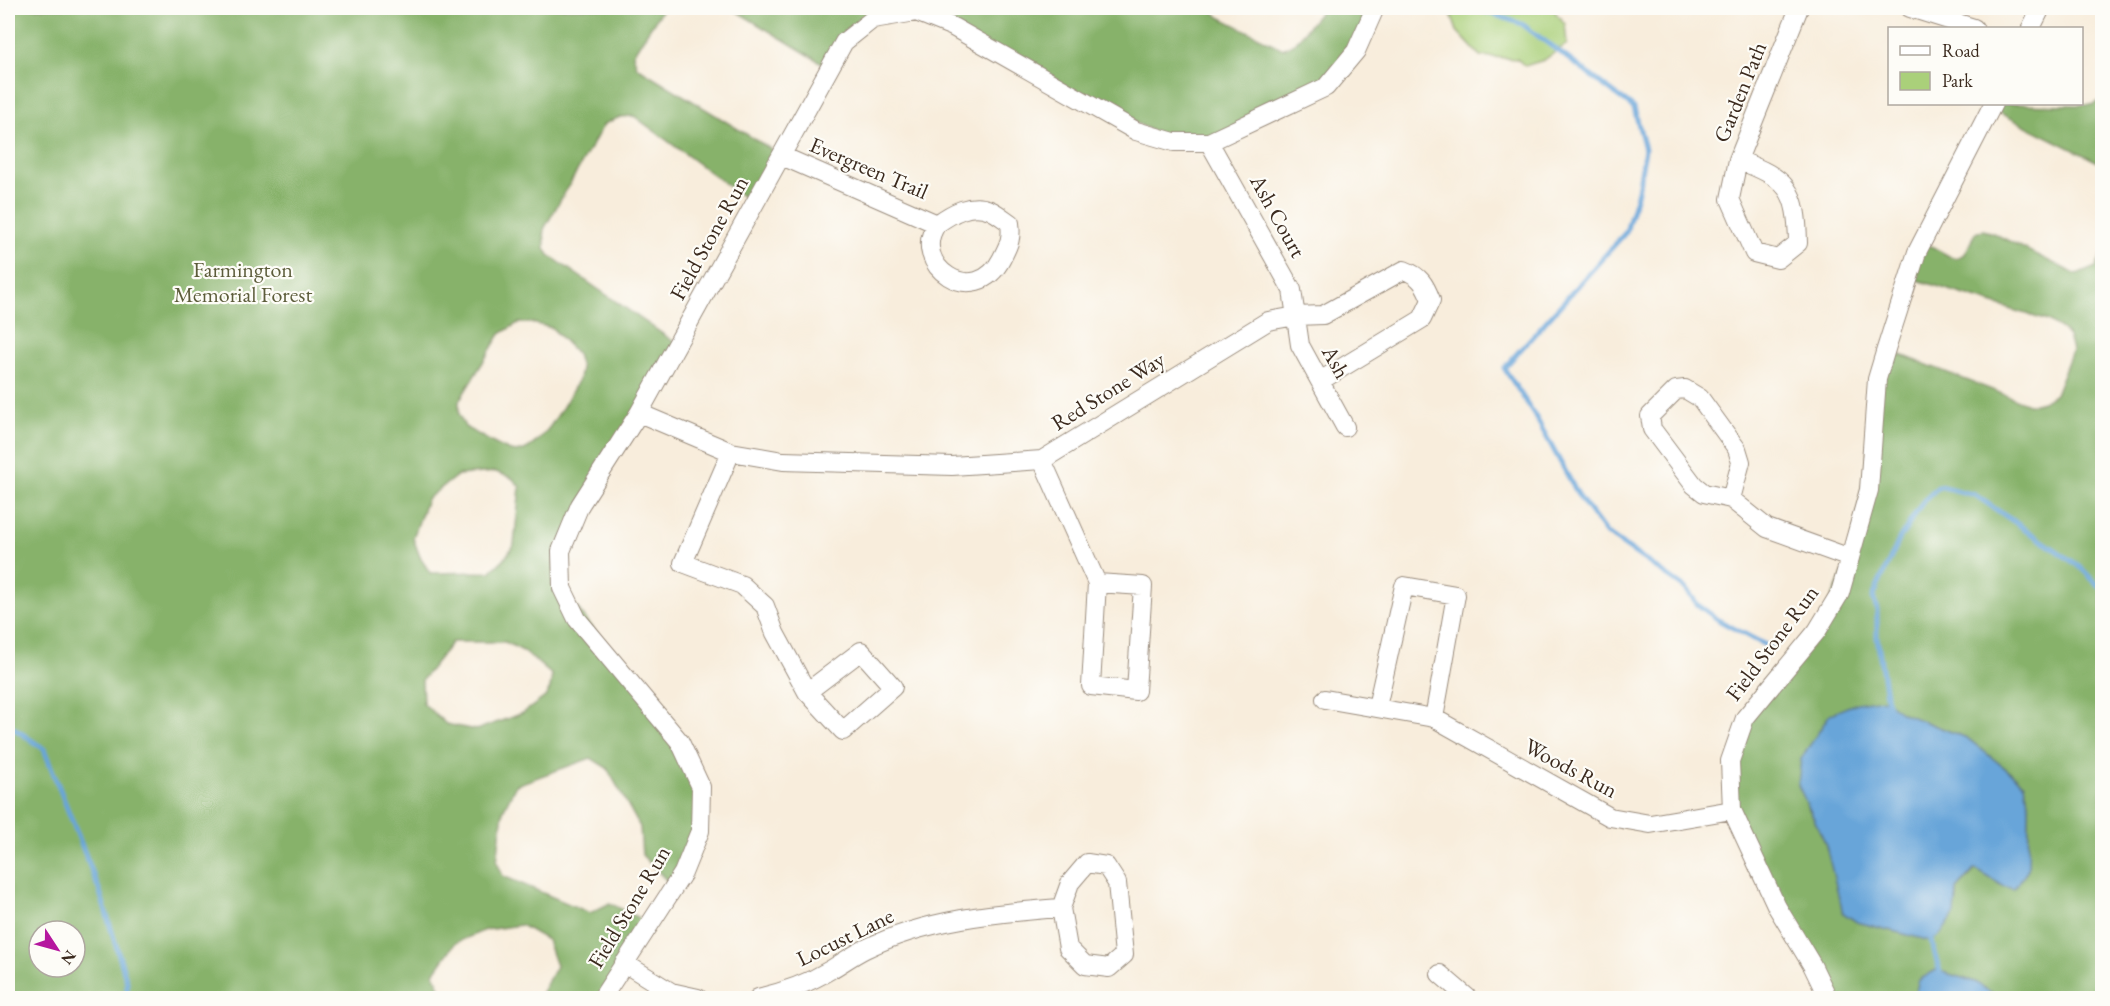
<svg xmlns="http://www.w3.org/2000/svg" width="2110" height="1006" font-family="'EB Garamond',serif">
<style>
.green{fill:#aad07a;stroke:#727d4c;stroke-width:1.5}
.forest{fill:#87b26a;stroke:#616e44;stroke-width:1.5;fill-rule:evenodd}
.water{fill:#68a5d9;stroke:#52687c;stroke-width:1.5}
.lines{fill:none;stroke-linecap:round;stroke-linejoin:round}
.stream{stroke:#68a5d9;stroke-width:5}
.street-casing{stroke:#9a8c7d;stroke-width:20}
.street{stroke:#fff;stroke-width:18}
.labels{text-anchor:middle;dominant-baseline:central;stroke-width:4.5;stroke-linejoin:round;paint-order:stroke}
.street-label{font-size:22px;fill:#3b2a1e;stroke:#fdfcf7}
.park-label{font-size:22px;fill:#5c5c3a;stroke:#fdfcf7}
</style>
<rect width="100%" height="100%" fill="#fdfcf7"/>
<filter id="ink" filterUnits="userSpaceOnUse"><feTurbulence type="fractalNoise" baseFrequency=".0167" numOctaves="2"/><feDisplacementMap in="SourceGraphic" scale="12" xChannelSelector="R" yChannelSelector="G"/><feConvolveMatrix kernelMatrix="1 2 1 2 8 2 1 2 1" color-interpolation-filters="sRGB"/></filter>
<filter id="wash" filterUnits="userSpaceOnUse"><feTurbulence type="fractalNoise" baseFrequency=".008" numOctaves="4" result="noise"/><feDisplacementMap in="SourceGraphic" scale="24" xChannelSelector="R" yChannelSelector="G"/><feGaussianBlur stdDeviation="1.35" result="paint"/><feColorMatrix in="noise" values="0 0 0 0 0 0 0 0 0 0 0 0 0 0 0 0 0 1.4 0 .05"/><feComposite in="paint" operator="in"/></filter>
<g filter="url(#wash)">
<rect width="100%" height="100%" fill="#f8eddc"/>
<path class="green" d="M1449 8H1552L1565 24 1567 44 1544 60 1525 66 1517 59 1480 56 1457 31Z"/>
<path class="forest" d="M8 8H663L633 54 637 67 782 156 754 205 634 116 620 117 604 124 544 229 545 248 549 255 677 344 580 505 562 588 680 742 701 787 700 831 673 887 642 855 640 827 607 768 591 758 516 785 503 811 497 862 503 876 590 913 610 903 650 924 602 998H539L556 966 547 940 521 925 485 930 455 943 434 973 444 998H8ZM518 323H532L552 328 577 354 581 368 579 379C567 399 538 459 511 451 495 446 479 434 465 427L459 414V401L500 334ZM496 472 512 478 520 487 514 545 505 558 490 572 430 573 420 557 413 538 427 499 458 475ZM452 642H505L525 652 552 675 550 689 545 697 523 713 476 730 446 724 423 703 422 680ZM39 931H75V967H39Z
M731 8H1210L1219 17 1283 49 1296 42 1323 8H1375L1326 87 1209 142H1174L916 12 873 19 830 68Z
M2102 99V164L1990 108 1993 104 2092 105Z
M1983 230 1993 233 2077 275 2096 267 2102 255V998H2000L1975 982 1936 970 1920 980 1914 998H1828L1732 810 1745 718 1817 631 1850 558 1886 349 2031 405 2043 402 2055 394 2072 351 2068 336 2062 330 2048 321 1908 277 1922 241 1949 256 1957 258 1965 254 1975 233ZM1902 713 1967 738 2025 784 2029 809 2028 869 2014 888 2003 886 1976 869 1957 889V902L1931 941 1857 922 1844 913 1825 842 1806 803Z"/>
<path class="water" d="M1883 699 1902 713 1967 738 2025 784 2029 809 2028 869 2014 889 2003 886 1975 869 1957 889 1955 914 1940 935 1931 941 1857 922 1843 913 1825 842 1798 785 1801 759 1830 714 1857 703Z
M1936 970 1975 982 2000 998H1914L1919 980Z"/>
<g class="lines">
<path class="stream" d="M1485 8 1486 12 1522 24 1634 108 1645 149 1638 191 1626 232 1504 368 1534 414 1580 498 1606 533 1685 588 1698 605 1720 621 1771 648
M1888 708 1877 637V610L1873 597 1899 540 1922 503 1939 486 1975 495 2079 566 2099 586H2102
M8 724 44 749 100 892 127 982V998
M1930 936 1941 976"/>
</g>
</g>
<g filter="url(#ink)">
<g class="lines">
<defs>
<path id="street" d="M1910 8 1974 28
M2031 28 2041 8
M1209 142 1292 290 1300 345 1345 427
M782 156 937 224C952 213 971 202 990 210 997 213 1004 219 1010 223 1012 239 1009 244 1002 258 975 312 908 264 937 224
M1738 160C1788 179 1797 189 1798 243L1778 259 1754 253 1730 199 1738 160 1799 8
M639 413 731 452 783 461 952 466 1042 460 1268 321 1296 316 1323 315 1404 270C1420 276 1425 284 1431 300L1422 319 1320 381
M731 452 683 563 742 585 765 606 775 633 807 692 843 731 893 687 861 651 807 692
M1042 460 1097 583 1091 686 1136 691 1143 586 1097 583
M1731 499 1741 462 1737 449 1700 398 1685 389 1676 390 1650 416 1652 429 1694 485 1704 493 1731 499 1767 528 1850 558
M1325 699 1434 718 1610 817 1650 824 1732 810
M1377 707 1404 586 1456 595 1434 718
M1087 863 1106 866 1117 883 1124 955 1109 968 1085 965 1068 948 1061 908 1070 883Z
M624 963 671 992 698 998
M1440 974 1468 998
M602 998 683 873 700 831 701 787 680 742 577 619 562 588 561 551 580 505 639 413 844 42 873 19 916 12 953 27 1136 131 1174 142H1209L1326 87 1356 51 1375 8
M758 998C784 992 807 984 830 970 842 963 853 955 865 949 927 919 994 913 1061 908
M1828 998 1812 965 1777 907 1732 810 1730 761 1745 718 1817 631 1840 593 1869 490 1877 379 1886 349 1917 252 1993 104"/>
</defs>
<use href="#street" class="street-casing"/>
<use href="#street" class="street"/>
</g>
</g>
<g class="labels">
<g class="street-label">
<text transform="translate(1740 92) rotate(-68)">Garden Path</text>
<text transform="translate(869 168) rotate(23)">Evergreen Trail</text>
<text transform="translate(1278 216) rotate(61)">Ash Court</text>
<text transform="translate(709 238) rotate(-61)">Field Stone Run</text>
<text transform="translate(1336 362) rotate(61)">Ash</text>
<text transform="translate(1108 391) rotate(-32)">Red Stone Way</text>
<text transform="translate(1772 643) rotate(-53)">Field Stone Run</text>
<text transform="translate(1571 768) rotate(28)">Woods Run</text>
<text transform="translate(629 907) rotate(-59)">Field Stone Run</text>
<text transform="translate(845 937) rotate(-26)">Locust Lane</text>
</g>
<g class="park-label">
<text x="243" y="269">Farmington<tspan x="243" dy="25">Memorial Forest</tspan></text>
</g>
</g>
<rect width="2110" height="1006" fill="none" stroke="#fdfcf7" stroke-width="30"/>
<rect x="1888" y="27" width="195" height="78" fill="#fdfcf7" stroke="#afa8a0" stroke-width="1.5"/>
<rect x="1900" y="46" width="30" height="9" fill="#ffffff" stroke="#afa8a0" stroke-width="1.5"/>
<text x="1942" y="57" font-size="18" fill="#3b2a1e">Road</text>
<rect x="1900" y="72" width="30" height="18" fill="#aad07a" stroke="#afa8a0" stroke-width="1.5"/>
<text x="1942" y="87" font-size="18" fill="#3b2a1e">Park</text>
<g transform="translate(57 949) rotate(126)"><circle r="28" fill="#fdfcf7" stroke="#afa8a0" stroke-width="1.5"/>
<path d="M0-4.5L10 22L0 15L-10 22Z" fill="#b5179e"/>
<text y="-9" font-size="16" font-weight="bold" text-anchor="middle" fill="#3b2a1e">N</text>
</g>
</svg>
